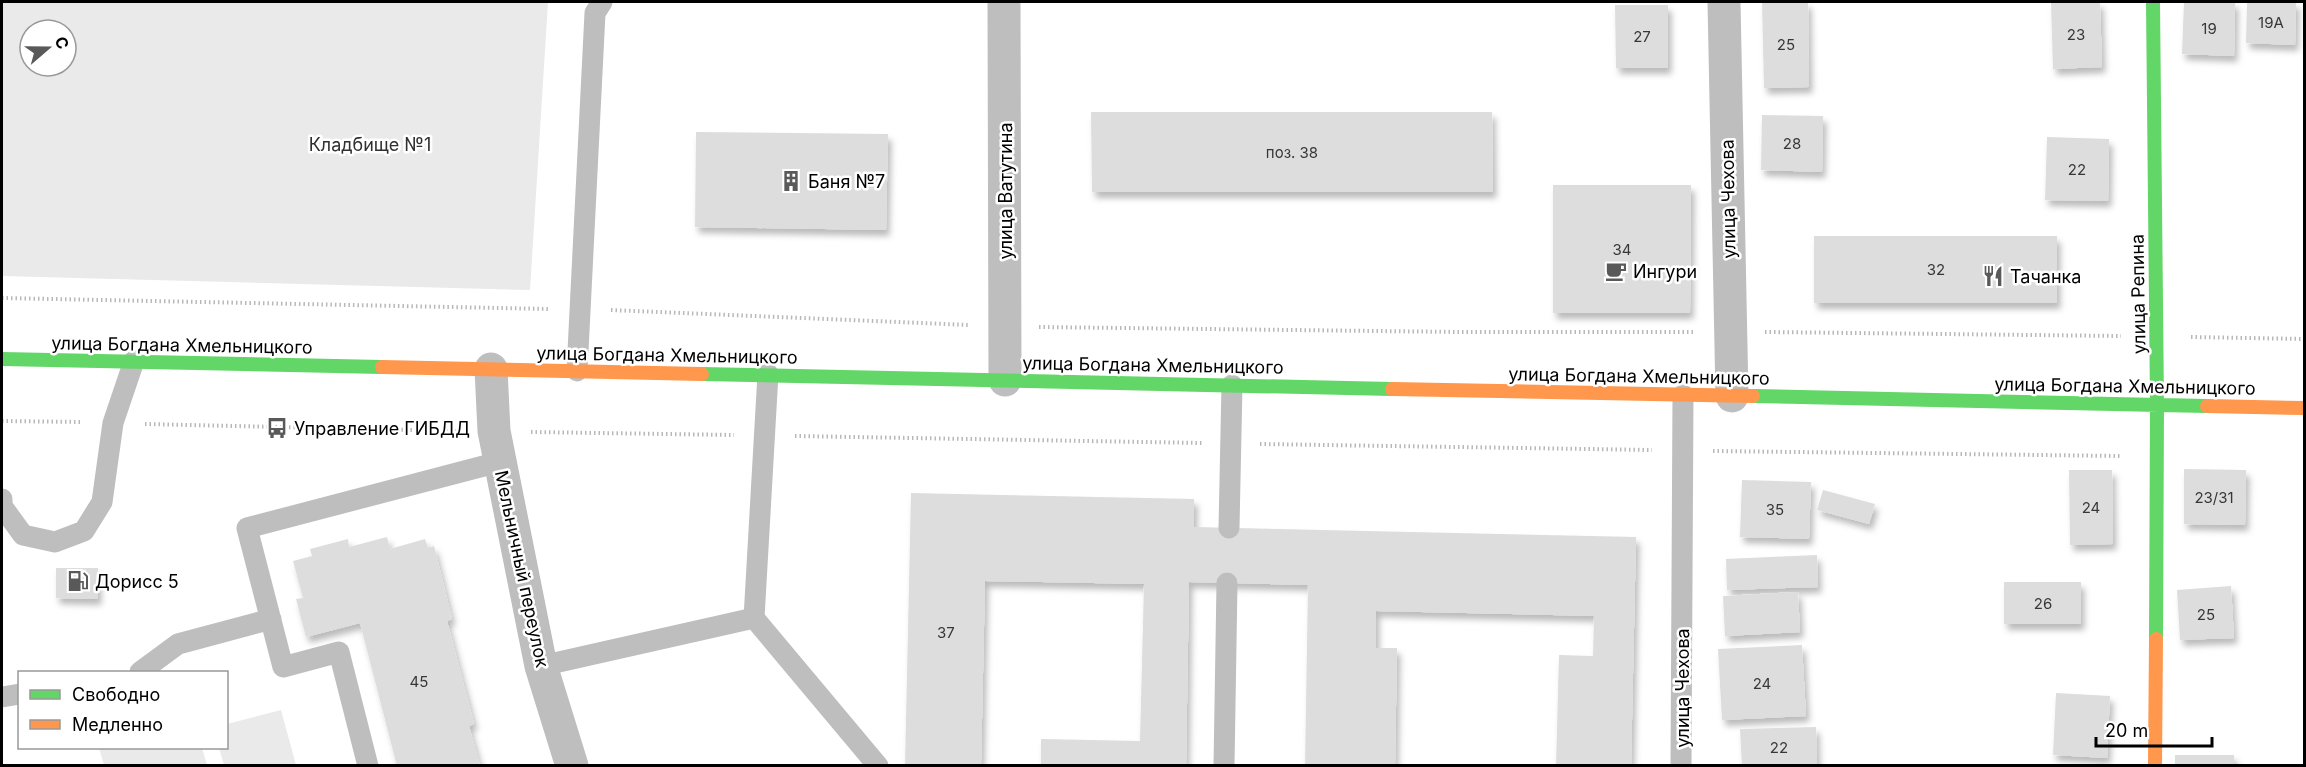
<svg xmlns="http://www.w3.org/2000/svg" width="2306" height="767" font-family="Inter,sans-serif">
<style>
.green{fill:#eaeaea;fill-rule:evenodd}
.building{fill:#ddd;filter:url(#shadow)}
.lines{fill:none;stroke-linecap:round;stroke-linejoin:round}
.path{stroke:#b8b8b8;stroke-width:4;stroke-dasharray:1.5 3;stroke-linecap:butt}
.lane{stroke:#bebebe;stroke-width:21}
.street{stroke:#bebebe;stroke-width:33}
.fast{stroke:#63d668;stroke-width:14}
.slow{stroke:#ff974d;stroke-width:14}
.labels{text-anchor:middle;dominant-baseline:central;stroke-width:5;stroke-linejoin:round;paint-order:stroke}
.number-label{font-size:15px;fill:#373737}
.park-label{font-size:18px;fill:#303030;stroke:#fff}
.poi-label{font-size:18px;fill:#000;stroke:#fff;text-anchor:start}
.street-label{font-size:18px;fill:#000;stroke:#fff}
</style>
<defs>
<filter id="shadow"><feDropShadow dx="3.5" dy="6" stdDeviation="3" flood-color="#0004"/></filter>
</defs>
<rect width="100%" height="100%" fill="#fff"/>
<path class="green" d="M2 2H548L530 290 2 276ZM30 30H66V66H30Z
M281 710 296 765H224L219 748H226L227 724Z
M99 748H202L207 765H104Z"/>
<path class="building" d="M1762 2H1808L1809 87 1764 88Z
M2051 2H2100L2102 67 2053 69Z
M2184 2H2235L2234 56 2182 54Z
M2247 2H2296L2295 45 2246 43Z
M1615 5H1668V68H1616Z
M1091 112H1492L1493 192H1092Z
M1762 115 1823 116 1822 172 1761 170Z
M696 132 888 134 886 230 695 227Z
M2047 137 2109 139 2108 201 2045 200Z
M1553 185H1691L1690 313H1553Z
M1814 236H2057V303H1814Z
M2184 469 2246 470 2245 525 2184 524Z
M2069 470H2112L2113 544 2070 545Z
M1742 480 1811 482 1809 539 1740 537Z
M1823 490 1875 504 1869 524 1817 510Z
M911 493 1194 499V527L1636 537 1631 766H1556L1559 655 1593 656 1594 616 1376 611V648H1397L1395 766H1305L1308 585 1189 582 1186 766H1041V739L1140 741 1144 584 985 581 981 766H905Z
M387 537 390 549 425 539 428 548 434 546 452 619 447 621 474 724 469 726 480 766H397L360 623 306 637 296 599 303 598 293 561 312 556 310 549 348 539 349 547Z
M1817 555 1818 587 1727 590 1726 559Z
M56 568H98V599L56 598Z
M2004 582H2081V624H2004Z
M2231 586 2234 638 2180 640 2177 590Z
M1798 592 1800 632 1725 636 1723 596Z
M1802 645 1806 716 1722 720 1718 649Z
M2056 693 2110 696 2107 758 2053 755Z
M1816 727 1817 766H1742L1740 729Z
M2175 755H2234V766H2175Z"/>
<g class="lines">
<path class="path" d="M2 298 549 309
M611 310 969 325
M1039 327 1459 332H1695
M1765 332 2121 336
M2191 337 2304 339
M2 421 83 422
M145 424 458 431
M531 432 734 435
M795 436 1202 443
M1260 444 1652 450
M1713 451 2120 456"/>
<path class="lane" d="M577 371 595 13 602 2
M768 374 754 618 878 766
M2 499V506L23 535 55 542 84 531 102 502 113 423 134 361
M1229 528 1232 385
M541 666 754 618
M140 672 178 644 271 619
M2 697 20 694
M368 766 339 652 283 667 247 528 499 462
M1224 766 1227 583
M1681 766 1683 395"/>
<path class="street" d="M1004 2 1005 380
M1724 2 1732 396
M491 369 494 431 541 666 572 766"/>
<path class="fast" d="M2153 2 2157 405 2156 639
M2 359 382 367
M702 374 1392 389
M1753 396 2207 406"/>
<path class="slow" d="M382 367 702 374
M1392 389 1753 396
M2207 406 2304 408
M2155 766 2156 639"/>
</g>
<defs>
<symbol id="building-bare" viewBox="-9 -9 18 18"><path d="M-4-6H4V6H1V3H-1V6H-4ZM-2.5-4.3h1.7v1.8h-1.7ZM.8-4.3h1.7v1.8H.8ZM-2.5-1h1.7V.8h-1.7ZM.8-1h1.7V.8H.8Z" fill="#595959" stroke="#fff" stroke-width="2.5" paint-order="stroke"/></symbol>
<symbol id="cafe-bare" viewBox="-9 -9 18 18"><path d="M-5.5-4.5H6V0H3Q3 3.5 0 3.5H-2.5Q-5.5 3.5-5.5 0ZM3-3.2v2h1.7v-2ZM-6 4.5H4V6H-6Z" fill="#595959" stroke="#fff" stroke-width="2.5" paint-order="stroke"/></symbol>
<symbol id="restaurant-bare" viewBox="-9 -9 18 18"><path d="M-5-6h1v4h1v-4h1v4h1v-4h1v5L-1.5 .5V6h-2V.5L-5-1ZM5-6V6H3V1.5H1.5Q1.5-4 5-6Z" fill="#595959" stroke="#fff" stroke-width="2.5" paint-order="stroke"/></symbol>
<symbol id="bus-bare" viewBox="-9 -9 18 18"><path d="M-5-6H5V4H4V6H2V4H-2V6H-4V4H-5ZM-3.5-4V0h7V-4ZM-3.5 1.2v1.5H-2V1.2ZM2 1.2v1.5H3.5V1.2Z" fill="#595959" stroke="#fff" stroke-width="2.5" paint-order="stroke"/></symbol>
<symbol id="fuel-bare" viewBox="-9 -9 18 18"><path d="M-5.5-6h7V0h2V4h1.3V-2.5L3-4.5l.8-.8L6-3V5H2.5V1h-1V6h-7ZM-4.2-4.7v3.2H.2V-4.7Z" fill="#595959" stroke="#fff" stroke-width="2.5" paint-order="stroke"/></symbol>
</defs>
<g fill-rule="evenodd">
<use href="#building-bare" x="776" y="166" width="30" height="30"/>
<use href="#cafe-bare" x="1601" y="256" width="30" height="30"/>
<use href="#restaurant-bare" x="1978" y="261" width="30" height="30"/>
<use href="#bus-bare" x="262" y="413" width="30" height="30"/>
<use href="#fuel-bare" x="63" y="566" width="30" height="30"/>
</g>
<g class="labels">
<g class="number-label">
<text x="2271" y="22">19А</text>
<text x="2209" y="28">19</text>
<text x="2076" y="34">23</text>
<text x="1642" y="36">27</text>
<text x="1786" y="44">25</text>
<text x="1792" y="143">28</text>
<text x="1292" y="152">поз. 38</text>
<text x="2077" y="169">22</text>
<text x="1622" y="249">34</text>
<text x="1936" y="269">32</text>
<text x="2214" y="497">23/31</text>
<text x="2091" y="507">24</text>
<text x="1775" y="509">35</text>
<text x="2043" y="603">26</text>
<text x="2206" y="614">25</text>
<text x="946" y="632">37</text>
<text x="419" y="681">45</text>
<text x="1762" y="683">24</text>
<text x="1779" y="747">22</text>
</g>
<g class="park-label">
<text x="370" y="144">Кладбище №1</text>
</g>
<g class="poi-label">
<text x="808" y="181">Баня №7</text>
<text x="1633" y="271">Ингури</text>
<text x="2010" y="276">Тачанка</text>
<text x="294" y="428">Управление ГИБДД</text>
<text x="95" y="581">Дориcс 5</text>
</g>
<g class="street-label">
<text transform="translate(1005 191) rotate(-90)">улица Ватутина</text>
<text transform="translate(1728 199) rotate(-91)">улица Чехова</text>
<text transform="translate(2138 294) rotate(-91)">улица Репина</text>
<text transform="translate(182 345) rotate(1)">улица Богдана Хмельницкого</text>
<text transform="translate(667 355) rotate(1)">улица Богдана Хмельницкого</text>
<text transform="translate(1153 365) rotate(1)">улица Богдана Хмельницкого</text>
<text transform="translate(1639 376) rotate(1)">улица Богдана Хмельницкого</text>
<text transform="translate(2125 386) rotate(1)">улица Богдана Хмельницкого</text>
<text transform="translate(522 569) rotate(78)">Мельничный переулок</text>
<text transform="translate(1682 688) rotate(-90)">улица Чехова</text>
</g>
</g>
<rect width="2306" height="767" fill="none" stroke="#000000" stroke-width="6"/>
<rect x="18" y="671" width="210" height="78" fill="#ffffff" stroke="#999999" stroke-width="1.5"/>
<rect x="30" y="690" width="30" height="9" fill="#63d668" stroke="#999999" stroke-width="1.5"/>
<text x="72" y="701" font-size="18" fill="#000000">Свободно</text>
<rect x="30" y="720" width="30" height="9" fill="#ff974d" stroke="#999999" stroke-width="1.5"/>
<text x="72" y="731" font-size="18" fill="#000000">Медленно</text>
<g transform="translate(48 48) rotate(70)"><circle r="28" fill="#ffffff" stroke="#999999" stroke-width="1.5"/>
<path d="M0-4.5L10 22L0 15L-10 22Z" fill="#595959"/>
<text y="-9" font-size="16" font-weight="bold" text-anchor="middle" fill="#000000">С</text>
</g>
<path d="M2096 737v9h116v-9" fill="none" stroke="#000000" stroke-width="3"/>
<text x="2105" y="737" font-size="18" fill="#000000" stroke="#ffffff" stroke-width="4.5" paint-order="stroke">20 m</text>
</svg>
